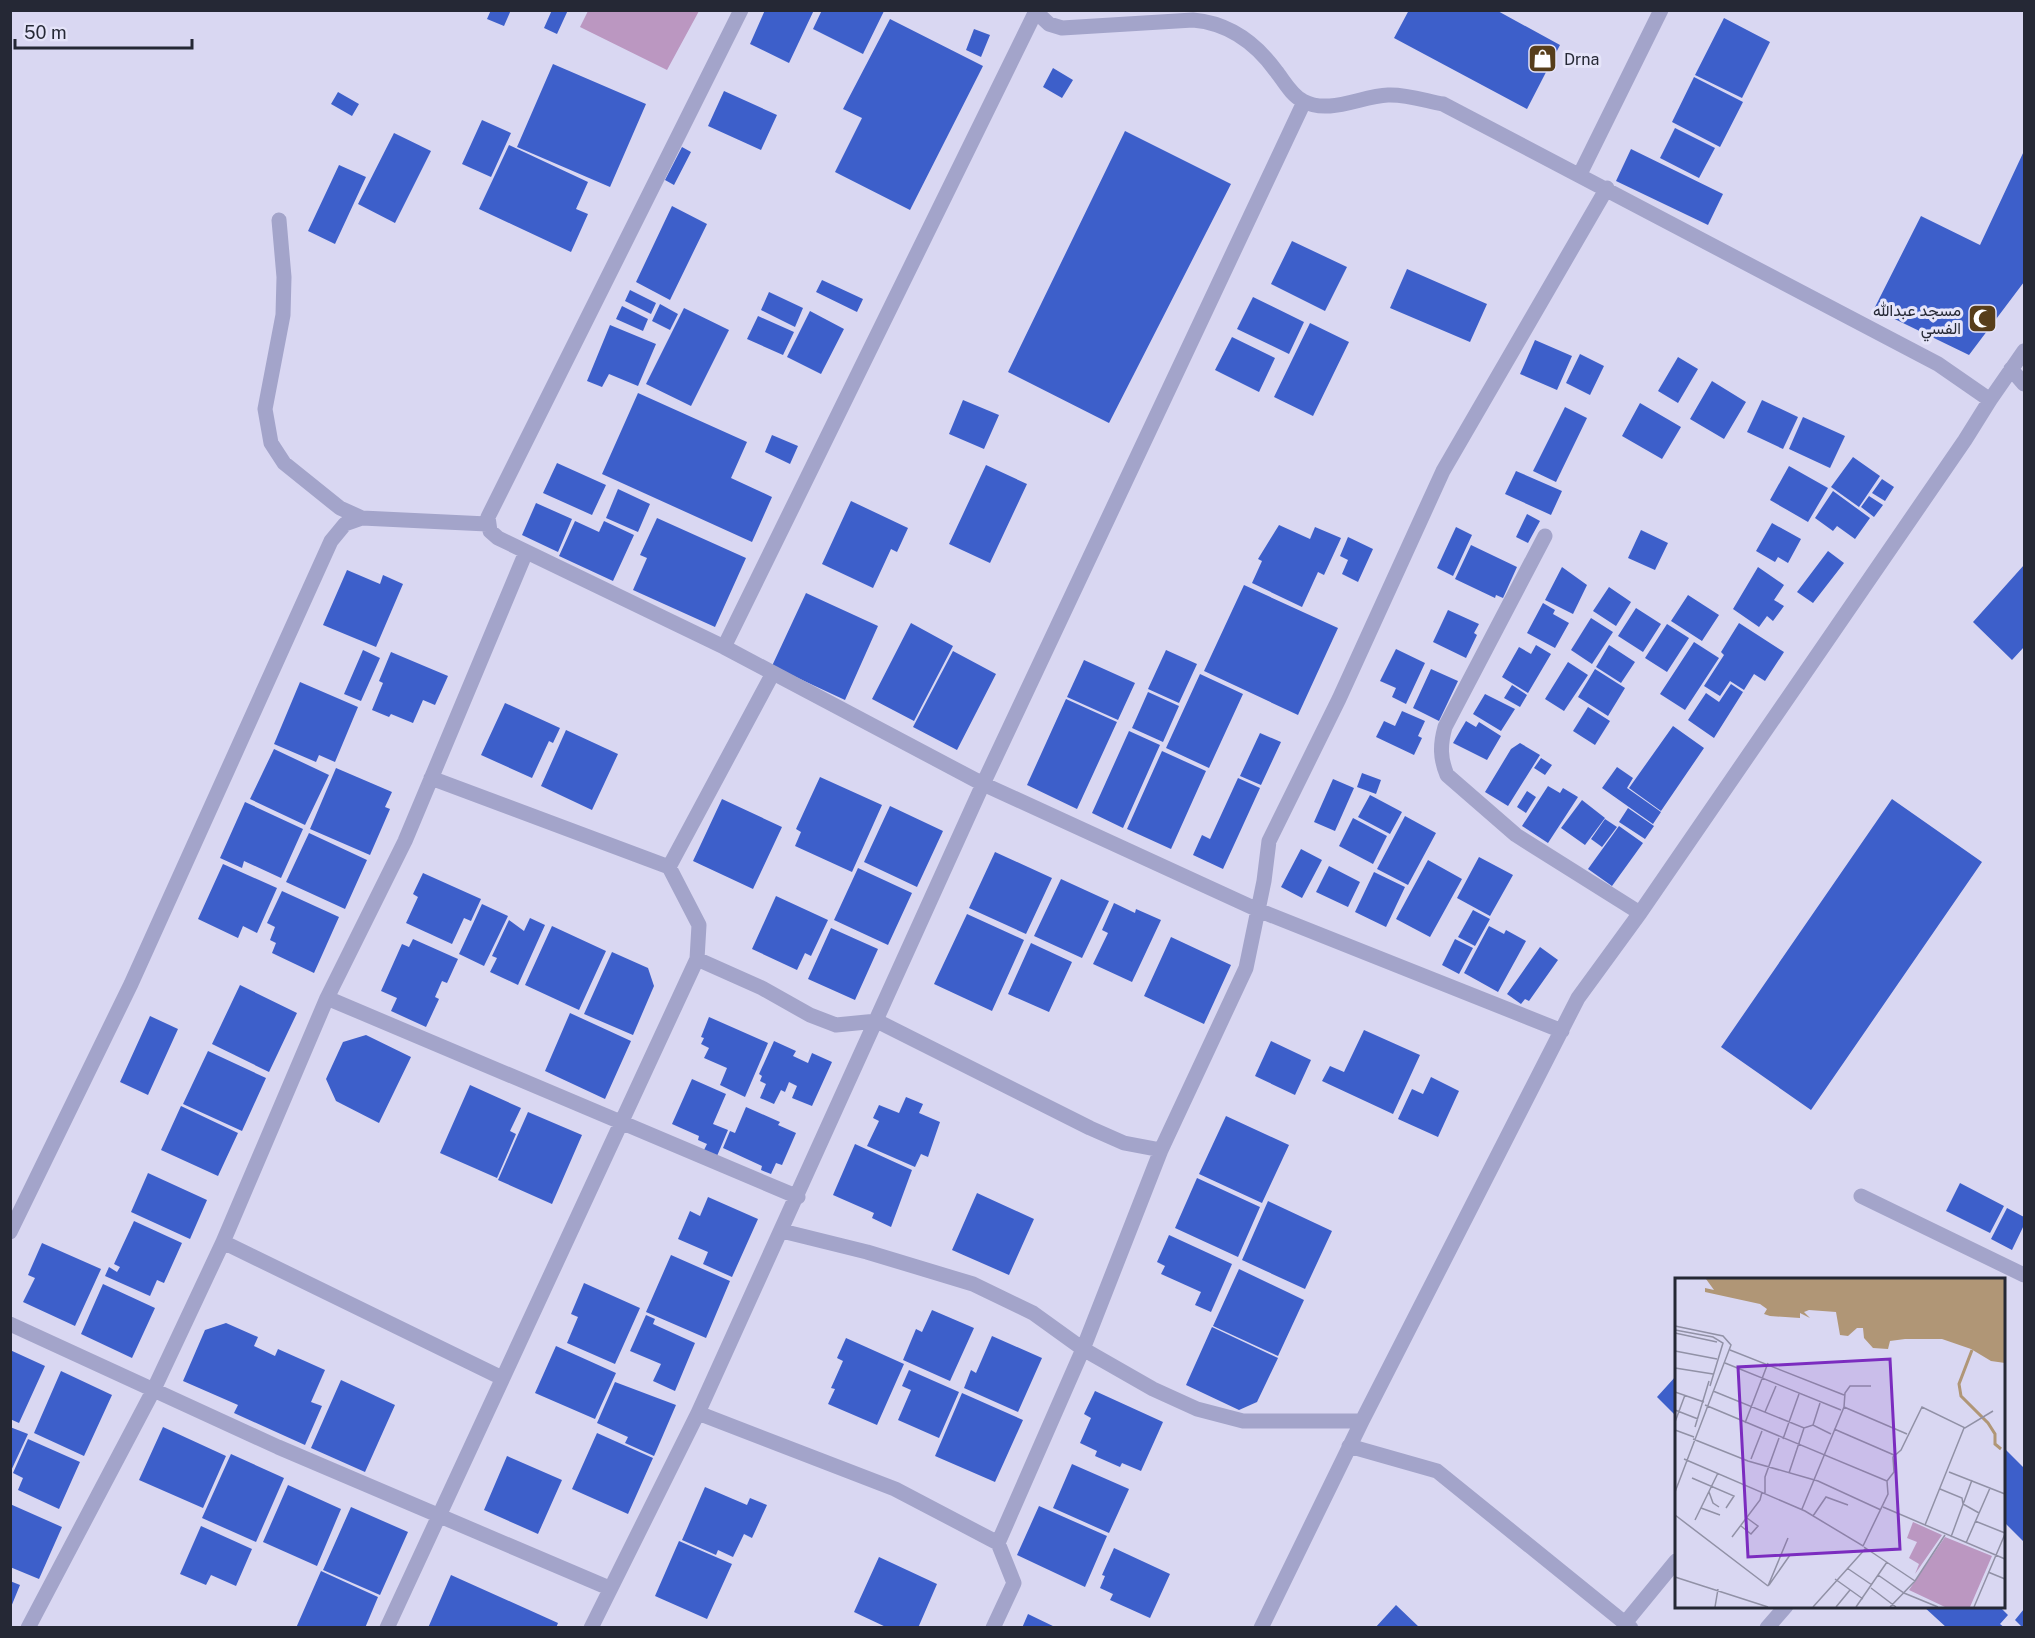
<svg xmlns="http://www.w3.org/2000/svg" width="2035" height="1638" font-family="'Public Sans',Vazirmatn,sans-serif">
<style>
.green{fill:#bb97c1}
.building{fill:#3d5fca}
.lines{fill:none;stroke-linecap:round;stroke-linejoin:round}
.minor{stroke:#a3a4ca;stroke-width:15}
.labels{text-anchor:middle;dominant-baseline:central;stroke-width:6;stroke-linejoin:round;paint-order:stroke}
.poi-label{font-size:16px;fill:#252835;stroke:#e5e4f9;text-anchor:start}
.inset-river{fill:none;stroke:#b09676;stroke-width:3}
.inset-road{fill:none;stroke:#9191a6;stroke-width:1.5}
.view{fill:#7b2cbf;fill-opacity:0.15;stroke:#7b2cbf;stroke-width:3}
.inset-edge{fill:none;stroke:#252835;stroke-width:3}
</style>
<rect width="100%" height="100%" fill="#d9d7f2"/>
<path class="green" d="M588 11V10L699 11 667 70 580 27Z"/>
<path class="building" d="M491 10H511L504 26 487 19Z
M552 10H568L557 34 544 28Z
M765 10H814L789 63 750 44Z
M822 10H882L884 11 863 54 813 29Z
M1409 10H1496L1560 45 1527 109 1394 38Z
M1724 18 1770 42 1742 98 1695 75Z
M890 19 983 66 910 210 835 172 862 118 843 109Z
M974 29 990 35 981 57 966 50Z
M553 64 646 104 610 187 517 147Z
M1053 68 1073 80 1062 98 1043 87Z
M1694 77 1743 102 1720 147 1672 122Z
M724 91 777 115 761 150 708 126Z
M338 92 359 104 352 116 331 104Z
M482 120 511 133 491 177 462 164Z
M1675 128 1715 148 1699 178 1660 158Z
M1125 131 1231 184 1109 423 1008 372Z
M394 133 431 151 395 223 358 204Z
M509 145 588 182 576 209 588 214 571 252 479 209Z
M682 147 691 152 674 185 665 180Z
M1631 149 1723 194 1708 225 1616 181Z
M2024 151V282L1969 355 1874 309 1921 216 1980 245Z
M339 165 366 177 335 244 308 231Z
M672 206 707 224 670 300 636 282Z
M1292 241 1347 267 1325 311 1271 284Z
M1407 269 1487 304 1470 342 1390 308Z
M822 280 863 299 857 312 816 292Z
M630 290 656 303 651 314 625 301Z
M769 292 803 308 795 327 761 310Z
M1253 297 1304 322 1289 354 1237 329Z
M660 304 678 314 670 330 652 321Z
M622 306 648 319 643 331 616 319Z
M684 308 729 330 691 406 646 384Z
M810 311 844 329 821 374 787 357Z
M758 316 794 332 783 355 747 339Z
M1310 323 1349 342 1313 416 1274 397Z
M610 325 656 344 638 386 609 374 602 387 587 381Z
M1232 337 1275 358 1259 392 1215 370Z
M1535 340 1572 356 1557 390 1520 374Z
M1580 354 1604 366 1590 395 1566 383Z
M1678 357 1698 369 1678 403 1658 391Z
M1712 381 1746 402 1724 439 1690 419Z
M638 393 747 442 731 478 772 497 752 542 602 474Z
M963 400 999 415 984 449 949 434Z
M1762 400 1798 417 1783 449 1747 432Z
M1640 403 1681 427 1662 459 1622 436Z
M1565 407 1587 418 1556 482 1533 471Z
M1803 417 1845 436 1830 468 1789 449Z
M772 435 798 446 790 464 765 452Z
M1853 457 1880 476 1859 507 1831 487Z
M557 463 606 485 592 515 543 493Z
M986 465 1027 484 990 563 949 544Z
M1789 466 1828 488 1808 522 1770 500Z
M1516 471 1562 491 1551 515 1505 494Z
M1882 479 1894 487 1885 501 1872 493Z
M618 489 650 504 638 532 606 518Z
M1833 491 1870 518 1855 539 1837 526 1833 531 1815 518Z
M1869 496 1883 505 1874 517 1861 507Z
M851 501 908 528 897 552 891 549 873 588 822 564Z
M536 503 572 519 558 552 522 535Z
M1527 514 1540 521 1528 543 1516 537Z
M657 518 746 558 715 627 633 590 647 558 640 555Z
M575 521 599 532 604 521 634 535 613 581 559 556Z
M1772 523 1801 539 1788 563 1778 557 1775 562 1756 551Z
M1279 525 1310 539 1315 527 1341 538 1324 575 1318 572 1302 607 1252 583 1262 561 1258 559Z
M1456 527 1472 535 1453 576 1437 568Z
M1641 530 1668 543 1655 570 1628 558Z
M1348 537 1373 549 1358 582 1342 574 1348 560 1340 556Z
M1471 545 1517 567 1503 598 1496 595 1495 598 1455 579Z
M1828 551 1844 563 1813 603 1797 592Z
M2024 565V647L2012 660 1973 622Z
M1562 567 1587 585 1573 614 1545 600Z
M1758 567 1784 585 1774 600 1784 606 1773 621 1767 616 1759 627 1733 609Z
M347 570 380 584 383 575 403 584 376 647 323 625Z
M1244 585 1338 628 1298 715 1204 671Z
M1609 587 1631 602 1616 626 1593 611Z
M806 593 878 626 845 700 772 666Z
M1688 595 1719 615 1702 641 1671 621Z
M1543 603 1555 610 1553 614 1569 623 1555 648 1527 633Z
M1636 608 1661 624 1643 652 1618 636Z
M1448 610 1479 624 1474 633 1477 635 1466 658 1433 642Z
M1591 618 1613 632 1592 664 1571 650Z
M911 623 953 646 914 721 872 699Z
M1739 623 1784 652 1765 681 1754 674 1744 690 1730 681 1720 696 1704 686 1724 655 1721 652Z
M1667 624 1689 638 1667 672 1645 658Z
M1694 642 1719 658 1685 710 1660 694Z
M1536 645 1551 654 1528 693 1502 677 1519 647 1531 654Z
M1609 645 1635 662 1621 683 1596 667Z
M1396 649 1425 663 1406 704 1392 697 1396 688 1380 681Z
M363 650 380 658 361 701 344 694Z
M1166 650 1197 664 1179 703 1148 689Z
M953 651 996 674 957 750 913 727Z
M391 652 448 676 435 705 423 700 413 723 391 714 389 717 372 710 383 683 379 681Z
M1084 660 1135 683 1118 720 1067 697Z
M1568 662 1588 675 1564 711 1545 699Z
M1431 669 1458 681 1439 721 1413 708Z
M1595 669 1625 688 1608 716 1578 697Z
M1200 674 1243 694 1209 768 1166 748Z
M300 682 358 707 335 762 319 755 316 762 274 744Z
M1731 684 1743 692 1714 738 1688 720 1706 693 1719 702Z
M1512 685 1527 695 1520 707 1504 698Z
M1148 692 1179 706 1163 742 1132 728Z
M1485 694 1515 709 1501 731 1473 714Z
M1066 699 1117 722 1077 809 1027 785Z
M505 703 560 728 553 743 549 741 532 778 481 755Z
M1588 707 1610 721 1595 745 1573 731Z
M1402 711 1425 721 1418 736 1422 738 1414 755 1376 737 1384 721 1395 726Z
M1466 721 1476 727 1479 722 1501 736 1487 760 1453 743Z
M1673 726 1704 748 1661 811 1629 788Z
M566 730 618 754 592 810 541 786Z
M1129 731 1160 745 1123 828 1092 813Z
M1260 733 1281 742 1261 785 1240 776Z
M1520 743 1540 755 1508 806 1485 792 1511 749Z
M274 749 329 775 305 825 250 799Z
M1162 751 1206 771 1171 849 1127 829Z
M1541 758 1552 765 1545 775 1534 768Z
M1617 767 1633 778 1627 788 1661 812 1653 824 1602 788Z
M336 768 392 792 385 807 390 809 370 855 310 829Z
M1362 773 1381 780 1376 794 1357 787Z
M820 777 882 805 852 872 795 846 801 832 796 829Z
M1238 778 1260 788 1223 869 1193 855 1202 835 1210 839Z
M1333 779 1354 788 1335 831 1314 822Z
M1548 786 1560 793 1563 788 1578 797 1548 843 1522 826Z
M1527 791 1536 797 1526 813 1517 807Z
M1370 795 1402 812 1390 834 1358 817Z
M722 799 782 827 753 889 693 861Z
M1892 799 1982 862 1811 1110 1721 1047Z
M1582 800 1605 818 1585 845 1561 828Z
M245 802 303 829 281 878 244 861 242 868 220 858Z
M890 806 943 831 917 887 864 862Z
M1628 808 1654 826 1645 839 1619 822Z
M1405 816 1436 833 1408 885 1377 869Z
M1353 818 1387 836 1373 864 1339 846Z
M1605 819 1617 827 1602 847 1591 839Z
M1619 826 1643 843 1612 886 1588 869Z
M309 833 367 860 345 909 286 882Z
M1301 849 1322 860 1302 898 1281 887Z
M995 852 1052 878 1026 934 969 908Z
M1479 857 1513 875 1490 916 1457 898Z
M1428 860 1462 879 1430 937 1396 919Z
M223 864 277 888 257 933 243 926 238 938 198 919Z
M1329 866 1360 882 1348 907 1316 892Z
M858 868 912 893 888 945 834 920Z
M1374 872 1405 887 1386 927 1355 912Z
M423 873 481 899 471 921 464 918 452 944 406 923 418 897 413 894Z
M1061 879 1109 901 1082 958 1034 936Z
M282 891 339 917 314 973 272 953 276 943 270 940 275 927 267 923Z
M776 896 828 920 811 956 805 953 797 970 752 949Z
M1114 903 1135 913 1136 909 1161 920 1132 982 1093 964 1108 933 1102 930Z
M482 904 508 916 484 966 459 954Z
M1473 910 1490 919 1475 946 1458 937Z
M967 914 1024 940 992 1011 934 984Z
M530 918 545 925 518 985 490 972 497 958 492 956 509 920 524 931Z
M552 926 606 951 579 1010 525 985Z
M1489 926 1504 934 1506 930 1526 941 1498 992 1464 973Z
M831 928 878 949 855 1000 808 979Z
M1171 937 1231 965 1204 1024 1144 996Z
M413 939 458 959 447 983 442 981 435 997 439 999 426 1027 391 1011 397 998 381 991 402 944 409 947Z
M1455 939 1473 948 1459 974 1442 965Z
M1031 943 1072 962 1049 1012 1008 994Z
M1540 947 1558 960 1529 1001 1525 999 1521 1004 1507 994Z
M612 952 648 968 654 986 633 1035 584 1014Z
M240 985 297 1013 269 1072 212 1044Z
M570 1013 631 1041 605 1099 545 1071Z
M150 1016 178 1029 148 1095 120 1082Z
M709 1017 768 1043 745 1097 720 1085 727 1068 704 1058 709 1048 701 1044 704 1038 701 1037Z
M1364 1030 1420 1055 1393 1114 1322 1081 1330 1066 1344 1072Z
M366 1035 411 1057 379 1123 336 1101 326 1079 343 1042Z
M774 1041 796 1051 793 1056 808 1063 812 1053 832 1062 812 1106 792 1098 797 1086 789 1082 785 1092 781 1090 774 1104 760 1098 766 1084 760 1081 762 1076 759 1074Z
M1271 1041 1311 1060 1295 1095 1255 1076Z
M208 1051 266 1078 242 1131 183 1104Z
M1431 1077 1459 1091 1438 1137 1398 1119 1412 1089 1423 1094Z
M692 1079 726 1094 713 1124 728 1130 717 1156 704 1150 707 1144 698 1140 699 1136 672 1124Z
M470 1085 521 1108 510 1131 516 1134 497 1178 440 1153Z
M906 1097 923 1104 919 1113 940 1122 928 1157 921 1154 915 1167 867 1146 879 1121 873 1118 879 1105 899 1113Z
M181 1106 238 1133 218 1176 161 1150Z
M746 1107 780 1122 778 1125 796 1133 782 1165 776 1163 771 1174 761 1170 762 1166 723 1148 730 1131 735 1133Z
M528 1112 582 1135 552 1204 498 1180Z
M1226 1116 1289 1145 1262 1203 1199 1174Z
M855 1144 912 1170 891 1227 872 1218 874 1213 833 1195Z
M148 1173 207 1200 190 1239 131 1212Z
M1197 1178 1260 1207 1238 1257 1175 1228Z
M1960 1183 2004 1206 1990 1233 1946 1211Z
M977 1193 1034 1219 1009 1275 952 1250Z
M708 1197 758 1219 732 1277 703 1264 708 1252 678 1239 690 1211 700 1216Z
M1268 1201 1332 1231 1305 1289 1242 1260Z
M2007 1208 2024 1217V1225L2012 1250 1991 1239Z
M134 1221 182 1243 164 1283 157 1280 150 1296 105 1276 109 1267 117 1272 120 1267 114 1264Z
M1169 1235 1232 1264 1211 1312 1195 1305 1201 1292 1161 1274 1165 1266 1157 1262Z
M42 1243 101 1269 75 1326 23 1302 35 1278 28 1275Z
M671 1255 730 1281 706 1338 646 1312Z
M1239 1269 1304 1300 1278 1356 1213 1326Z
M584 1283 640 1308 615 1364 567 1343 578 1317 571 1314Z
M103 1284 155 1308 132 1358 81 1334Z
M932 1310 974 1328 950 1381 903 1360 916 1329 922 1332Z
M646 1315 655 1319 653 1324 695 1343 675 1391 653 1381 661 1364 630 1351Z
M226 1323 258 1337 254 1346 275 1356 278 1349 325 1370 311 1402 322 1406 305 1445 234 1413 238 1405 183 1381 205 1330Z
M1212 1327 1278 1358 1257 1402 1239 1410 1186 1385Z
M992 1336 1042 1358 1018 1412 964 1388 971 1370 976 1373Z
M846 1338 904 1364 877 1425 828 1404 835 1389 831 1388 843 1361 837 1358Z
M556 1346 616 1373 595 1419 535 1393Z
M10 1350 45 1366 19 1423 10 1419Z
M909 1370 959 1392 939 1438 898 1420 911 1390 902 1386Z
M61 1371 112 1395 84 1456 34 1433Z
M1676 1376V1416L1657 1397Z
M341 1380 395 1405 365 1472 311 1448Z
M615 1382 676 1405 654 1456 625 1443 628 1437 597 1423Z
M1095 1391 1163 1422 1141 1471 1122 1463 1120 1467 1095 1456 1097 1451 1080 1443 1091 1418 1084 1414Z
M962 1393 1023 1420 995 1482 935 1456Z
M10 1427 28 1434 10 1473Z
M163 1427 226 1456 203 1508 139 1480Z
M597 1433 653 1458 628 1514 572 1489Z
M28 1439 80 1462 59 1509 18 1490 23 1478 13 1473Z
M2004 1448 2024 1468V1542L2004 1522Z
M231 1454 284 1478 256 1542 202 1518Z
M507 1456 562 1480 538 1534 484 1510Z
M1072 1464 1129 1489 1109 1533 1053 1508Z
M288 1485 341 1509 317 1566 263 1542Z
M705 1487 747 1505 750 1498 767 1505 752 1538 744 1534 733 1557 718 1550 716 1555 682 1540Z
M10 1504 62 1527 39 1579 10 1567Z
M1039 1506 1107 1536 1085 1587 1017 1555Z
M351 1507 408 1532 380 1595 323 1570Z
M201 1526 252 1549 236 1586 211 1575 206 1585 180 1574Z
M679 1541 732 1564 707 1619 655 1596Z
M1114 1548 1170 1574 1150 1618 1110 1600 1113 1594 1100 1588 1105 1576 1102 1575Z
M879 1557 937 1584 918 1628H888L854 1612Z
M321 1571 378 1597 365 1628H296Z
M451 1575 558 1623 556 1628H428Z
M10 1581 20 1585 11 1607H10Z
M1396 1605 1420 1628H1375Z
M1923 1606H1999L2008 1615 2000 1624 2005 1628H1947Z
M2024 1609V1628H2023L2015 1620Z
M1028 1614 1057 1628H1022Z"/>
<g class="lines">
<path class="minor" d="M741 10 488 517 490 531 498 538 724 647 983 784 1258 910 1562 1031
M1034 10 1049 24 1062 28 1193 20C1228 23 1255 42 1276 71 1284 81 1291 95 1303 101 1329 115 1361 96 1388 95 1406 94 1426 101 1443 104L1938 364 1990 400 1965 440 1640 913 1578 998 1362 1421 1261 1628
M1580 174 1661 10
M279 220 284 277 283 315 265 409 271 443 284 463 340 508 362 518 487 524
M2011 369 2024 384
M1990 400 2024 351
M1545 536 1445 727C1440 745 1440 758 1447 775L1516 835 1640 913
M724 647 1035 13
M431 778 669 867
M697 959 762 988 810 1015 836 1025 877 1021 1090 1128 1124 1143 1161 1150
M327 998 798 1197
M1861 1196 2024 1275
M782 1231 867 1252 973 1284 1033 1313 1083 1349 1153 1389 1197 1409 1243 1421H1362
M10 1232 131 984 331 541 345 524 362 518
M223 1242 502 1378
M10 1324 278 1447 609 1588
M698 1413 895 1489 998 1543
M1349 1446 1437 1471 1631 1628
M1625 1623 1676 1561
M28 1628 153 1391 223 1242 327 998 405 841 526 552
M387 1628 697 959 699 925 669 867 773 673
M591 1628 698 1413 983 784 1304 102
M993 1628 1014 1583 998 1543 1083 1349 1161 1150 1246 968 1264 881 1269 841 1339 699 1443 471 1607 188
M1767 1628 1786 1606"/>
</g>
<defs>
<symbol id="shop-square" viewBox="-11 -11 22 22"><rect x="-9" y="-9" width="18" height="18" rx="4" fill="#573e1a" stroke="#e5e4f9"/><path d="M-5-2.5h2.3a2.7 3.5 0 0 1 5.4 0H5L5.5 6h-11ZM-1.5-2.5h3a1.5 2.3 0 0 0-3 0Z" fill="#fff"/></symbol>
<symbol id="mosque-square" viewBox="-11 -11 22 22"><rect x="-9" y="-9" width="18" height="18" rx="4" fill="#573e1a" stroke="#e5e4f9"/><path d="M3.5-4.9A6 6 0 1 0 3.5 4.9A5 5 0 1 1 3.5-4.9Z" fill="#fff"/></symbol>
</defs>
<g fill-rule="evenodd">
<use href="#shop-square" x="1526" y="42" width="33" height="33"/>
<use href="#mosque-square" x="1966" y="302" width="33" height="33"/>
</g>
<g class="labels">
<g class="poi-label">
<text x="1564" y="59">Drna</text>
<text x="1961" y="310" text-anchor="end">مسجد عبدالله<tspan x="1961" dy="18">الفسي</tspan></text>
</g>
</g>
<g transform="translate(1675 1278)">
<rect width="330" height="330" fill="#d9d7f2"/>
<path d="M238 244 267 257 240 296 244 286 234 280 242 264 232 260ZM270 259 317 278 295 329H270L234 312Z" fill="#bb97c1"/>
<path d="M31 1H330V85L316 83 296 71 267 61H230L215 63 213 71 198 70 189 60 188 50H182L173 58 165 57 161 34 134 32 129 34 135 40 125 35V40L95 38 89 36 92 31 85 26 30 14V10L39 12Z" fill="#b09676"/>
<path class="inset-river" d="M297 72 284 106 286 118 313 145 320 156V166L326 171"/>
<path class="inset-road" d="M0 48 48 58 56 67 0 214M0 52 38 59 48 65 35 108M0 55 42 64M55 72 169 117M0 73 42 81M50 85 166 132M0 90 38 96M38 113 129 150 138 147 156 156M0 114 29 124M30 127 212 203M169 129 232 156M0 132 23 141M90 134 101 108M0 144 10 117M70 145 93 85M138 147 145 125M20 149 34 103M159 151 219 177M0 152 19 159M18 161 73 183 143 203 206 232M108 161 124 116M9 181 130 233 188 268 213 216 212 203 219 194 218 179 226 172 247 129 290 150 318 133M76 181 87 153M274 194 330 216M114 195 129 150M17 200 59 218 51 230M265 211 287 220 288 226 304 235M34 214 38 225 44 229M90 215V199L104 160M208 229 330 281M26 230 45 237M127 231 169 129 170 115 175 108H196M0 237 93 308M138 238 151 219 173 227M20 242 43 195M300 243 330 255M250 247 289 150M66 248 76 256 83 248 72 240M57 259 85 222 87 214M276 259 297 202M291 265 315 210M189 269 240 303M172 290 197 307M313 294 330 301M203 297 229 315 263 329M0 299 93 329M160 301 188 321M94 307 115 277M93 308 113 260M196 310 221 329M40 329 43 311M138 329 191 270M161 329 175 312M181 329 212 284M215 329 240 303 270 257M299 329 330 256"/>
<path class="view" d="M215 81 225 271 73 279 63 89Z"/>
<rect width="330" height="330" class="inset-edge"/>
</g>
<rect width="2035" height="1638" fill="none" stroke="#252835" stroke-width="24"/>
<path d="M15 39v9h177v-9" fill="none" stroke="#252835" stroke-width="3"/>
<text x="24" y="39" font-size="18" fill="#252835" stroke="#e5e4f9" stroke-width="4.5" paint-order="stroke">50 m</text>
</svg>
